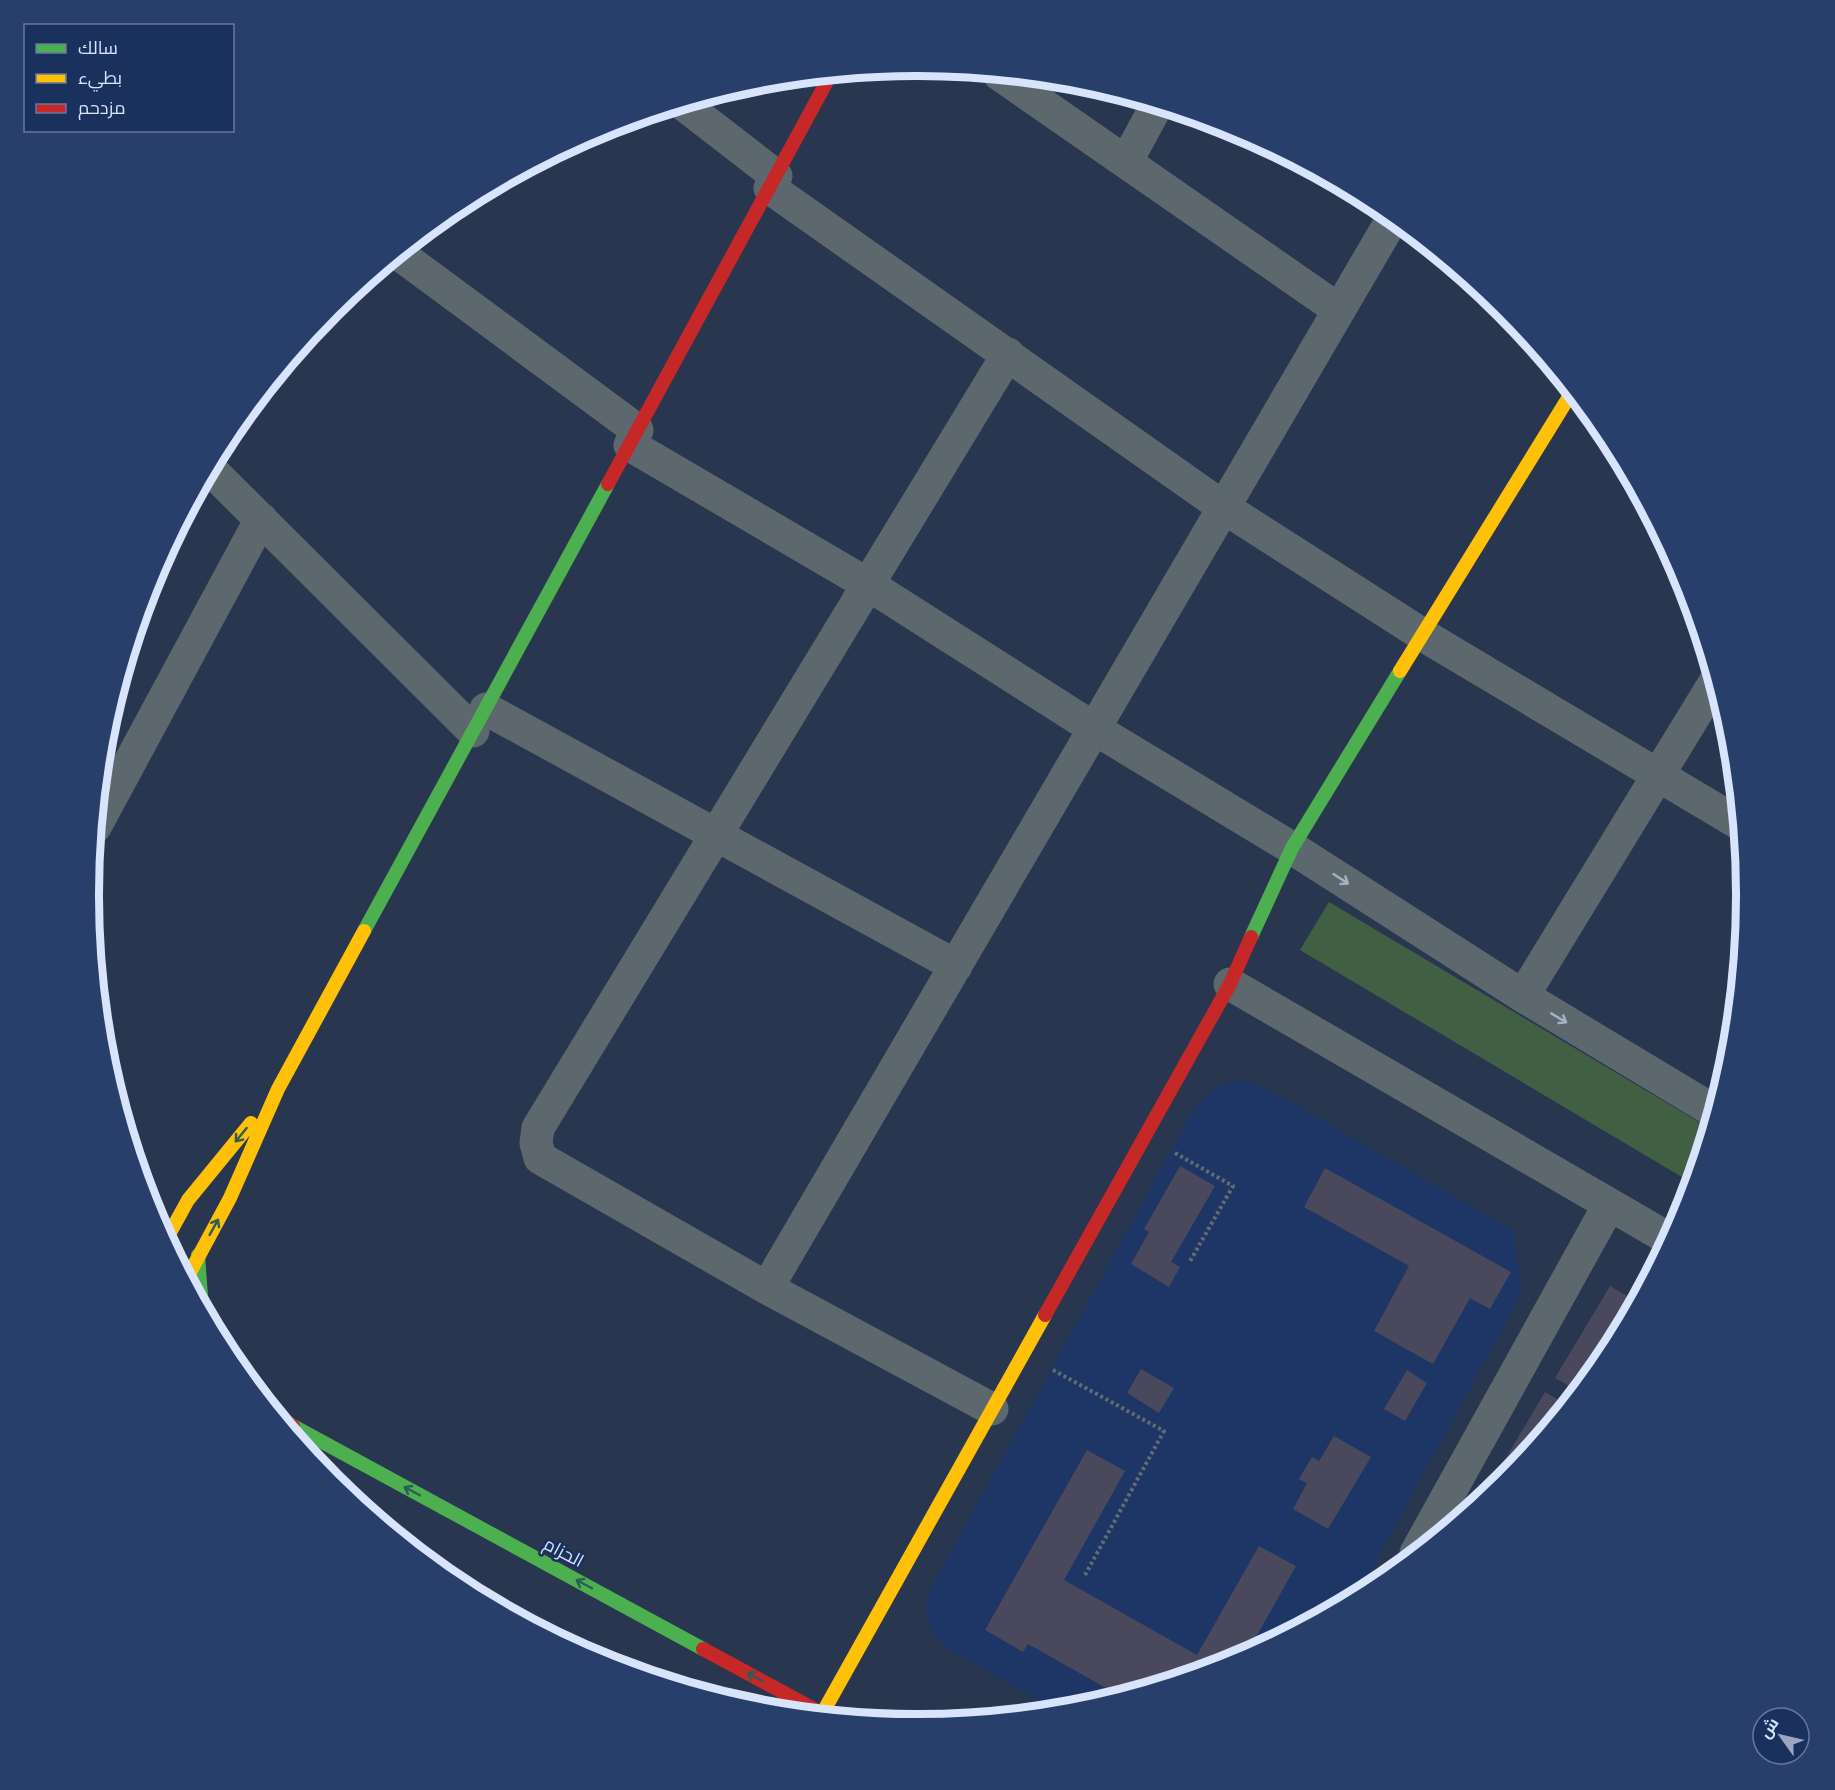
<svg xmlns="http://www.w3.org/2000/svg" width="1835" height="1790" font-family="'PT Sans Narrow',Cairo,sans-serif">
<style>
.built{fill:#1d3665}
.green{fill:#416043}
.building{fill:#4a485c}
.lines{fill:none;stroke-linecap:round;stroke-linejoin:round}
.path{stroke:#636c74;stroke-width:4;stroke-dasharray:3 3;stroke-linecap:butt}
.street{stroke:#5c686d;stroke-width:33}
.fast{stroke:#4caf50;stroke-width:14}
.slow{stroke:#ffc107;stroke-width:14}
.jam{stroke:#c62828;stroke-width:14}
.oneway{stroke:#a6b2c2}
.oneway2{stroke:#2c5d59}
.labels{text-anchor:middle;dominant-baseline:central;stroke-width:5;stroke-linejoin:round;paint-order:stroke}
.street-label{font-size:18px;fill:#d8e4fb;stroke:#1a315e}
.rim{fill:none;stroke:#d8e4fb;stroke-width:8}
</style>
<rect width="100%" height="100%" fill="#29364f"/>
<path class="built" d="M1247 1081 1266 1088 1513 1230 1522 1285 1516 1304 1358 1595 1234 1661 1079 1708 1057 1710 948 1649 934 1635 926 1614 928 1594 1193 1111 1217 1086 1231 1082Z"/>
<path class="green" d="M1329 902 1709 1128 1692 1183 1300 950Z"/>
<path class="building" d="M1180 1166 1215 1186 1171 1262 1180 1267 1169 1287 1131 1264 1149 1232 1144 1229Z
M1325 1168 1511 1272 1490 1309 1470 1298 1433 1364 1374 1331 1409 1266 1304 1207Z
M1610 1286 1636 1301 1607 1356 1578 1391 1555 1378Z
M1141 1369 1174 1388 1159 1413 1127 1393Z
M1407 1370 1427 1383 1405 1421 1384 1409Z
M1545 1392 1567 1405 1503 1481 1497 1487 1491 1483Z
M1334 1436 1371 1457 1328 1529 1293 1509 1307 1483 1299 1479 1312 1457 1319 1461Z
M1087 1450 1125 1471 1064 1580 1197 1655 1259 1546 1296 1566 1246 1655 1234 1661 1120 1696 1028 1644 1023 1652 985 1630Z"/>
<g class="lines">
<path class="path" d="M1175 1153 1233 1186 1189 1263
M1053 1370 1164 1431 1085 1575"/>
<path class="street" d="M999 74 1339 310
M683 104 776 176
M1126 162 1157 105
M770 188 1223 507 1423 635 1740 824
M399 254 637 430
M630 445 869 585 1095 729 1292 848 1523 996 1714 1111
M210 469 473 731
M486 709 956 966
M95 827 261 519
M1230 984 1669 1239
M1523 996 1715 682
M767 1288 1393 218
M992 1409 767 1288 540 1158 536 1143 538 1128 1008 354
M1416 1553 1609 1205"/>
<path class="fast" d="M364 931 608 484
M1251 937 1292 848 1400 671
M198 1255 201 1296 206 1314
M284 1424 293 1426 703 1649"/>
<path class="slow" d="M1400 671 1572 392
M166 1240 188 1200 251 1123
M187 1278 230 1198 278 1089 364 931
M822 1714 1045 1315"/>
<path class="jam" d="M608 484 831 74
M1045 1315 1230 984 1251 937
M277 1415 293 1426
M703 1649 825 1715"/>
</g>
<defs><path id="oneway-shaft" d="M-6 0H5M1.5-3L5.5 0L1.5 3" fill="none" stroke-width="1.6" stroke-linecap="round" stroke-linejoin="round" transform="scale(1.5)"/></defs>
<g class="oneway">
<use href="#oneway-shaft" transform="translate(1341 879) rotate(33)"/>
<use href="#oneway-shaft" transform="translate(1559 1018) rotate(31)"/>
</g>
<g class="oneway2">
<use href="#oneway-shaft" transform="translate(241 1135) rotate(129)"/>
<use href="#oneway-shaft" transform="translate(214 1227) rotate(-61)"/>
<use href="#oneway-shaft" transform="translate(412 1491) rotate(-152)"/>
<use href="#oneway-shaft" transform="translate(584 1584) rotate(-152)"/>
<use href="#oneway-shaft" transform="translate(755 1677) rotate(-152)"/>
</g>
<g class="labels">
<g class="street-label">
<text transform="translate(564 1552) rotate(28)">الحزام</text>
</g>
</g>
<path d="M0 0H1835V1790H0ZM917 76H918A818 818 0 0 1 1736 894V896A818 818 0 0 1 918 1714H917A818 818 0 0 1 99 896V894A818 818 0 0 1 917 76Z" fill="#293f6b" fill-rule="evenodd"/>
<path class="rim" d="M917 76H918A818 818 0 0 1 1736 894V896A818 818 0 0 1 918 1714H917A818 818 0 0 1 99 896V894A818 818 0 0 1 917 76Z"/>
<rect x="24" y="24" width="210" height="108" fill="#1a315e" stroke="#66799d" stroke-width="1.5"/>
<rect x="36" y="44" width="30" height="9" fill="#4caf50" stroke="#66799d" stroke-width="1.5"/>
<text x="78" y="54" font-size="18" fill="#d8e4fb">سالك</text>
<rect x="36" y="74" width="30" height="9" fill="#ffc107" stroke="#66799d" stroke-width="1.5"/>
<text x="78" y="84" font-size="18" fill="#d8e4fb">بطيء</text>
<rect x="36" y="104" width="30" height="9" fill="#c62828" stroke="#66799d" stroke-width="1.5"/>
<text x="78" y="114" font-size="18" fill="#d8e4fb">مزدحم</text>
<g transform="translate(1781 1736) rotate(304)"><circle r="28" fill="#1a315e" stroke="#66799d" stroke-width="1.5"/>
<path d="M0-4.5L10 22L0 15L-10 22Z" fill="#9ba7bf"/>
<text y="-9" font-size="16" font-weight="bold" text-anchor="middle" fill="#d8e4fb">ش</text>
</g>
</svg>
